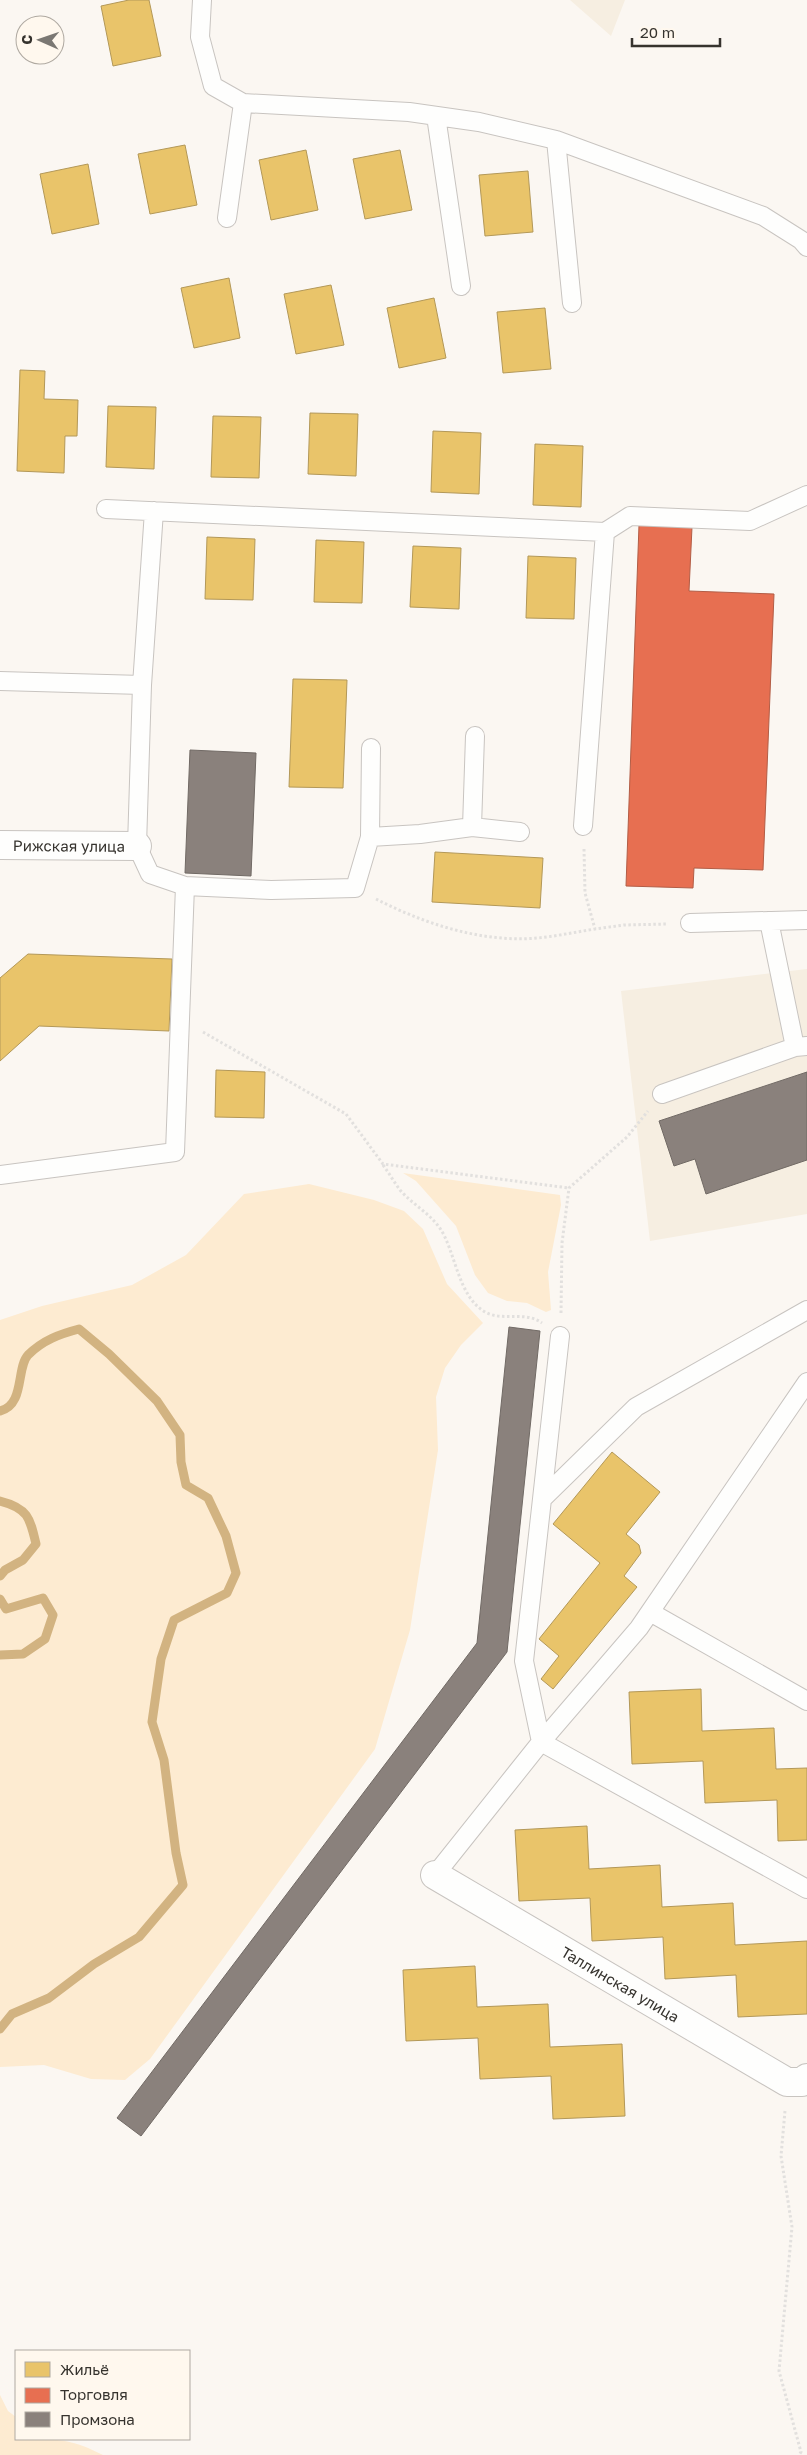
<svg xmlns="http://www.w3.org/2000/svg" width="807" height="2455" font-family="'Golos Text',sans-serif">
<style>
.built{fill:#f6eee1}
.green{fill:#fdebd1}
.homes{fill:#e9c46a;stroke:#b39858}
.shops{fill:#e76f51;stroke:#b25d46}
.industry{fill:#8a817c;stroke:#716a65}
.lines{fill:none;stroke-linecap:round;stroke-linejoin:round}
.stream{stroke:#d2b381;stroke-width:9}
.lane-casing{stroke:#c8c4c0;stroke-width:20}
.street-casing{stroke:#c8c4c0;stroke-width:30}
.path{stroke:#e2e0de;stroke-width:3;stroke-dasharray:2.5 2.5;stroke-linecap:butt}
.lane{stroke:#fefefd;stroke-width:18}
.street{stroke:#fefefd;stroke-width:28}
.labels{text-anchor:middle;dominant-baseline:central;stroke-width:5;stroke-linejoin:round;paint-order:stroke}
.street-label{font-size:15px;fill:#36332e;stroke:#fff8ee}
</style>
<rect width="100%" height="100%" fill="#fbf7f2"/>
<path class="built" d="M570 0H625L611 36Z
M807 969V1214L650 1241 621 991Z"/>
<path class="green" d="M403 1173 560 1195 561 1205 548 1272 551 1310 546 1312 527 1303 507 1301 488 1293 475 1275 456 1226 416 1181Z
M309 1184 374 1200 404 1211 423 1229 447 1284 483 1323 461 1345 445 1368 436 1397 438 1450 410 1630 375 1749 150 2059 125 2080 91 2079 44 2065 0 2067V1320L42 1306 132 1285 186 1255 244 1194Z
M0 2395 8 2411 16 2417V2439C54 2439 68 2437 103 2455H0Z"/>
<path class="homes" d="M129 0H149L161 56 113 66 101 6Z
M185 145 197 205 150 214 138 154Z
M306 150 318 210 271 220 259 160Z
M400 150 412 210 365 219 353 159Z
M88 164 99 224 52 234 40 174Z
M528 171 533 232 485 236 479 175Z
M229 278 240 338 194 348 181 288Z
M331 285 344 345 296 354 284 294Z
M434 298 446 358 399 368 387 308Z
M545 308 551 369 503 373 497 312Z
M20 370 45 371 44 399 78 400 77 436H65L64 473 17 471Z
M108 406 156 407 154 469 106 467Z
M310 413 358 414 356 476 308 474Z
M213 416 261 417 259 478 211 477Z
M433 431 481 433 479 494 431 492Z
M535 444 583 446 581 507 533 505Z
M207 537 255 539 253 600 205 599Z
M316 540 364 542 362 603 314 602Z
M413 546 461 548 459 609 410 607Z
M528 556 576 558 574 619 526 618Z
M293 679 347 680 343 788 289 787Z
M435 852 543 858 540 908 432 902Z
M28 954 172 959 169 1031 39 1026 0 1061V978Z
M216 1070 265 1072 264 1118 215 1117Z
M612 1452 660 1492 626 1534 639 1545 641 1553 624 1576 637 1587 553 1689 541 1679 559 1656 539 1639 600 1563 553 1524Z
M701 1689 702 1731 774 1728 776 1769 807 1768V1840L778 1841 777 1800 705 1803 703 1761 632 1764 629 1692Z
M587 1826 589 1869 660 1865 662 1907 733 1903 735 1945 807 1941V2014L738 2017 736 1975 665 1979 663 1937 592 1941 590 1898 519 1901 515 1830Z
M475 1966 477 2007 548 2004 550 2047 622 2044 625 2116 553 2119 551 2076 480 2079 478 2038 406 2041 403 1970Z"/>
<path class="shops" d="M639 525 692 527 689 591 774 594 763 870 694 868 693 888 626 886Z"/>
<path class="industry" d="M190 750 256 753 251 876 185 873Z
M807 1072V1160L706 1194 695 1159 674 1166 659 1121Z
M509 1327 540 1331 507 1652 141 2136 117 2118 477 1643Z"/>
<g class="lines">
<path class="stream" d="M0 1411C25 1405 16 1368 28 1355 43 1340 60 1334 79 1329L109 1354 157 1401 180 1435 181 1462 186 1485 208 1498 226 1536 236 1573 227 1593 174 1620 161 1659 152 1722 164 1760 176 1853 183 1885 139 1937 94 1964 49 1998 12 2014 0 2029
M0 1501C28 1508 30 1518 36 1544L23 1560 5 1570 0 1576
M0 1599 6 1609 43 1598 53 1615 45 1639 23 1654 0 1655"/>
<defs>
<path id="lane" d="M202 0 200 37 213 86 243 103 409 112 479 122 556 140 763 216 801 240 807 247
M436 116 461 286
M556 140 572 303
M227 218 243 103
M106 509 605 532 583 826
M605 532 630 516 750 521 807 495
M0 681 142 685
M472 827 475 736
M370 837 371 748
M185 886 271 890 355 888 370 837 420 834 472 827 520 832
M769 921 795 1047
M690 923 807 920
M662 1094 795 1047 807 1046
M0 1175 175 1152 185 886 150 874 137 846 142 685 154 511
M807 1310 636 1407 542 1499 524 1661 541 1742 807 1889
M542 1499 560 1336
M650 1612 807 1701
M435 1875 541 1742 639 1628 807 1382"/>
<g id="street">
<path id="s1" d="M0 845 137 846"/>
<path id="s2" d="M435 1875 787 2082H802L807 2078"/>
</g>
</defs>
<use href="#lane" class="lane-casing"/>
<use href="#street" class="street-casing"/>
<path class="path" d="M584 849 585 893 595 929 624 925 667 924
M376 899C425 924 482 943 538 938 557 936 576 932 595 929
M203 1032 346 1114 383 1164 569 1188
M383 1165C389 1173 394 1182 400 1190 412 1204 428 1212 439 1227 456 1250 457 1298 487 1313 504 1321 526 1311 542 1323
M561 1313 562 1243 569 1188 627 1137 648 1111
M785 2111 781 2156 792 2227 779 2371 801 2452 799 2455"/>
<use href="#lane" class="lane"/>
<use href="#street" class="street"/>
</g>
<g class="labels">
<g class="street-label">
<text stroke="none"><textPath href="#s1" startOffset="69">Рижская улица</textPath></text>
<text stroke="none"><textPath href="#s2" startOffset="215">Таллинская улица</textPath></text>
</g>
</g>
<rect x="15" y="2350" width="175" height="90" fill="#fff8ee" stroke="#afa9a1"/>
<rect x="25" y="2362" width="25" height="15" fill="#e9c46a" stroke="#afa9a1"/>
<text x="60" y="2375" font-size="15" fill="#36332e">Жильё</text>
<rect x="25" y="2388" width="25" height="15" fill="#e76f51" stroke="#afa9a1"/>
<text x="60" y="2400" font-size="15" fill="#36332e">Торговля</text>
<rect x="25" y="2412" width="25" height="15" fill="#8a817c" stroke="#afa9a1"/>
<text x="60" y="2425" font-size="15" fill="#36332e">Промзона</text>
<g transform="translate(40 40) rotate(272)"><circle r="24" fill="#fff8ee" stroke="#afa9a1"/>
<path d="M0-4L9 19L0 12L-9 19Z" fill="#7b7873"/>
<text y="-8" font-size="14" font-weight="bold" text-anchor="middle" fill="#36332e">С</text>
</g>
<path d="M632 38v8h88v-8" fill="none" stroke="#36332e" stroke-width="2.5"/>
<text x="640" y="38" font-size="15" fill="#36332e" stroke="#fff8ee" stroke-width="4" paint-order="stroke">20 m</text>
</svg>
